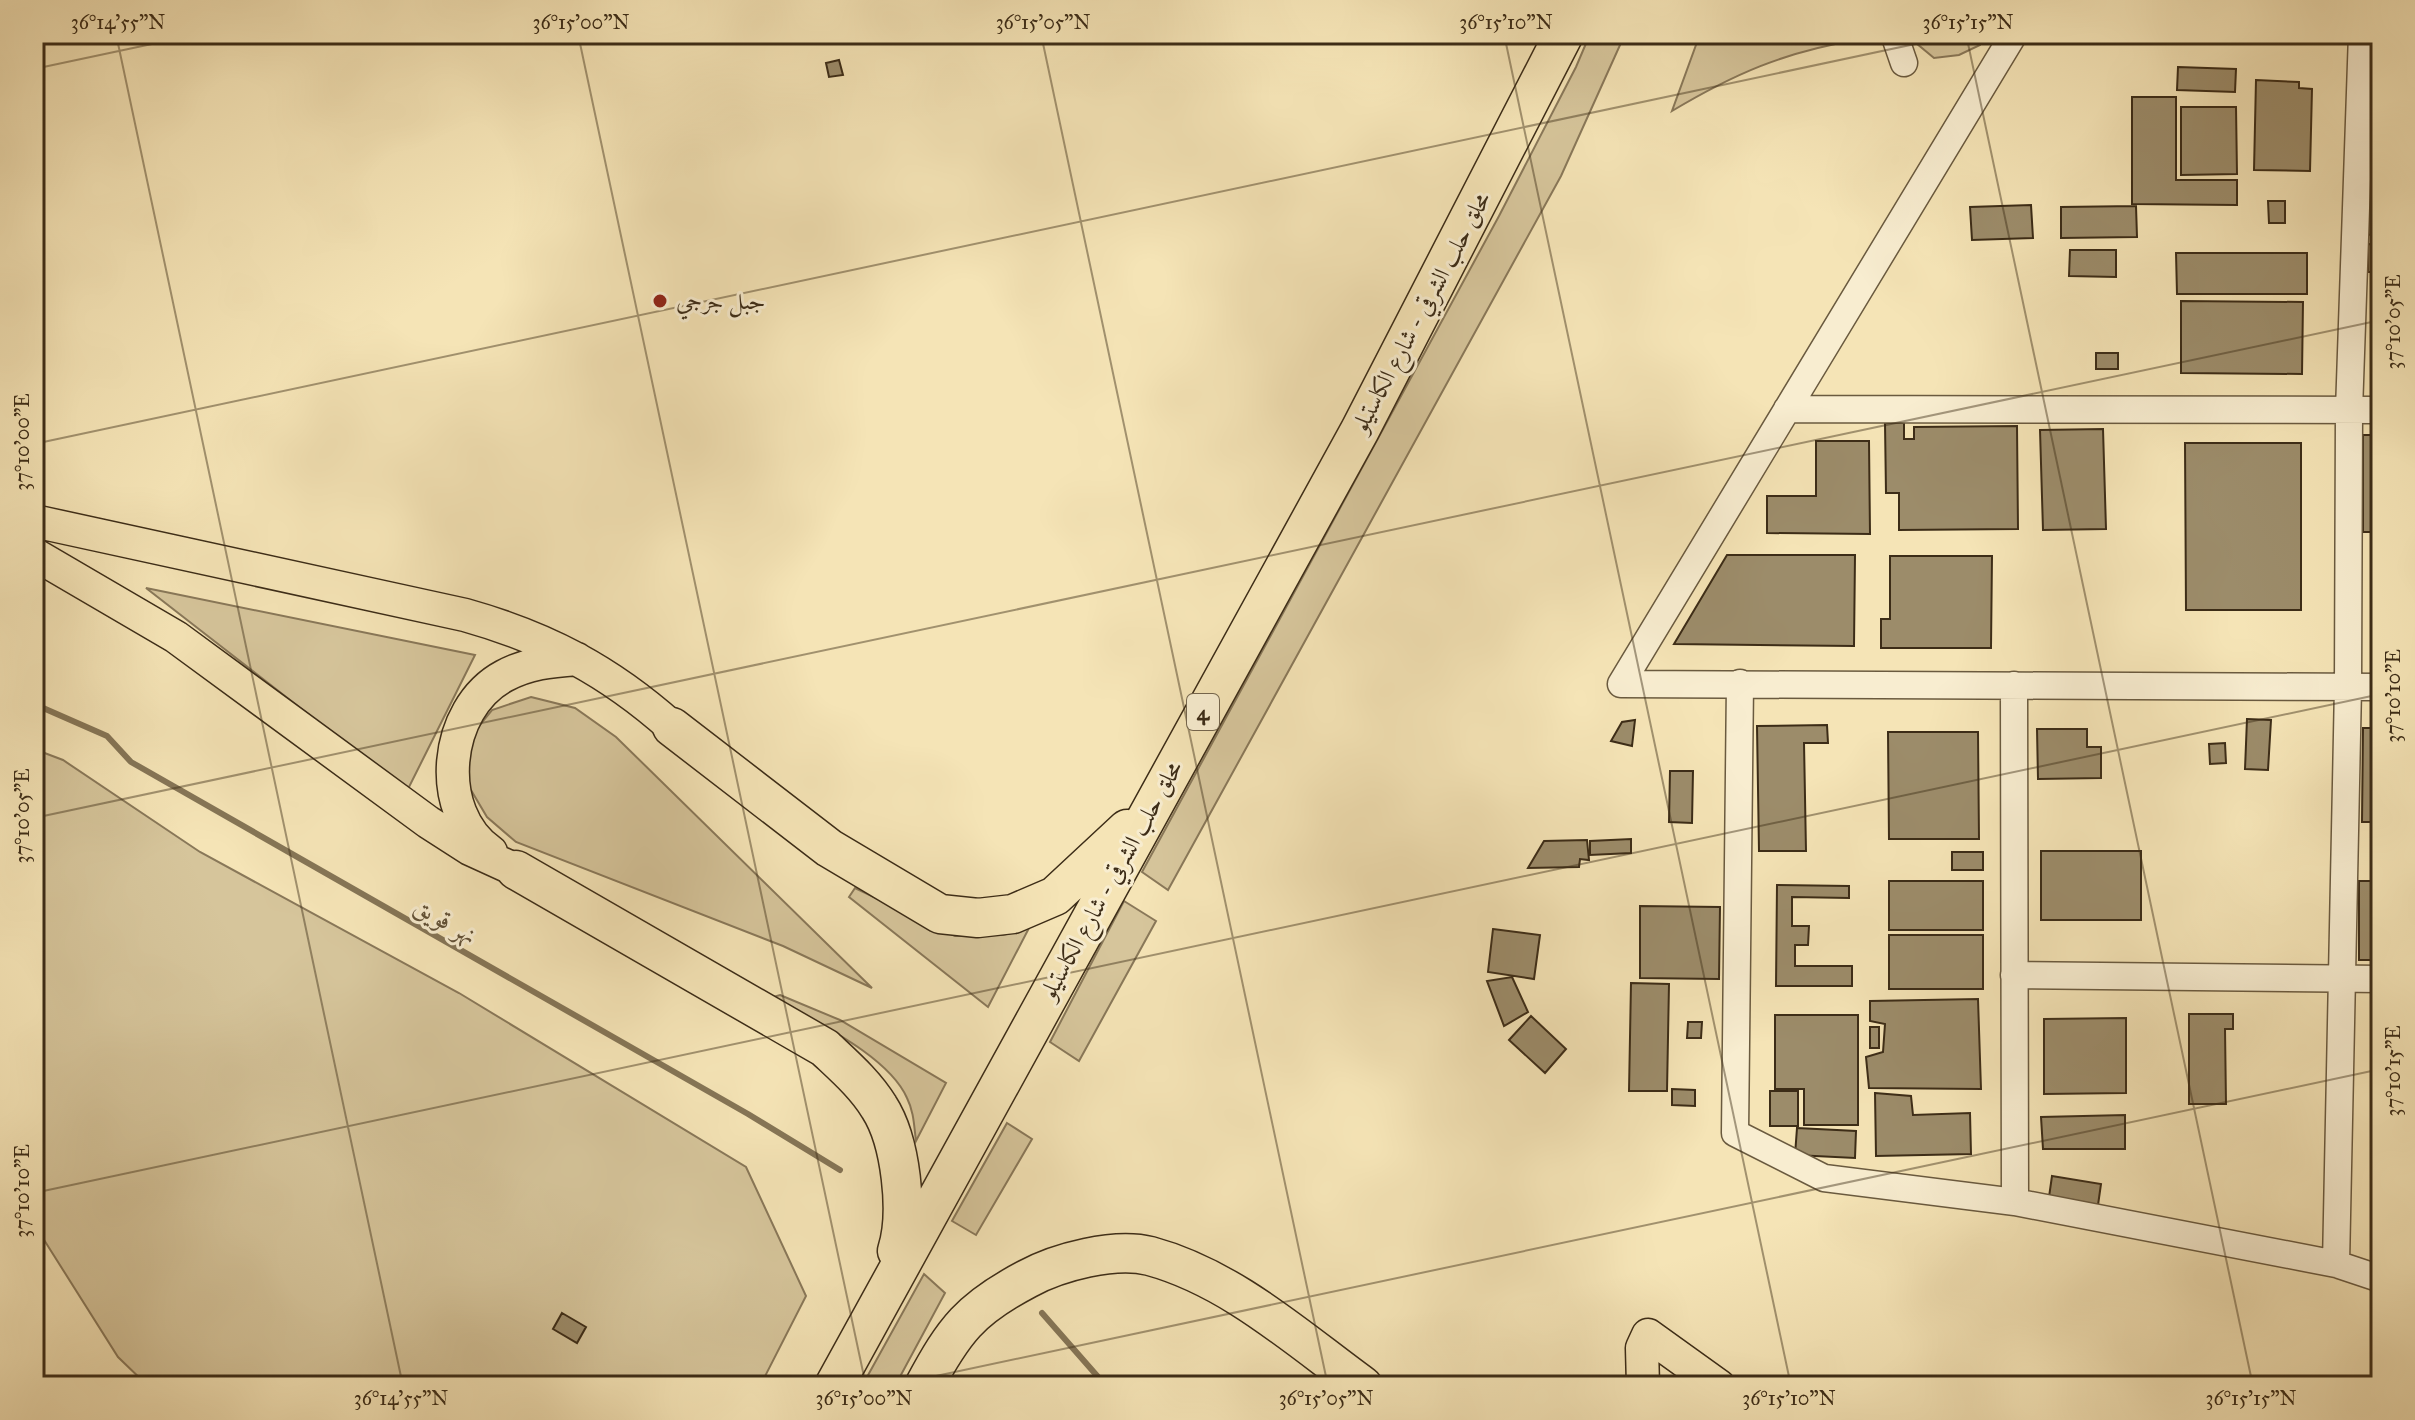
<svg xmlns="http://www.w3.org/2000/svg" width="2415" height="1420" font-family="'IM FELL Great Primer',Amiri,serif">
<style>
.green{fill:#d6c59b;stroke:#897859;stroke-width:2}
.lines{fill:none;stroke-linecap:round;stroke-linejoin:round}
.stream{stroke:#857556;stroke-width:6}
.building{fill:#9c8c6a;stroke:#3c2c17;stroke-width:2}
.minor-casing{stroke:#6a5a3f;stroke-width:29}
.major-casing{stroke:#3c2c17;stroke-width:35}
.highway-casing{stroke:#3c2c17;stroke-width:41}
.minor{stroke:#f8edd0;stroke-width:26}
.major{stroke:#f5e4b6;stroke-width:32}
.highway{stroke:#f5e4b6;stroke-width:38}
.ticks{fill:none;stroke:#3c2c17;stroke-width:2;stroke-opacity:0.45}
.poi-dot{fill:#8f2418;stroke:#f8edd0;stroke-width:3}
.labels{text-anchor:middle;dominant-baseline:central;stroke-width:6;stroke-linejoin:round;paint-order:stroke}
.shield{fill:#f8edd0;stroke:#74664e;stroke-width:2}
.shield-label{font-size:22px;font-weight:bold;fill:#3c2c17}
.poi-label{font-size:24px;fill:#3c2c17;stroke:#f8edd0;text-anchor:start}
.street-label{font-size:24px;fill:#3c2c17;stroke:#f8edd0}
.water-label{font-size:26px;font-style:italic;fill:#615036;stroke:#f8edd0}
.neatline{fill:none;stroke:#3c2c17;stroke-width:3}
.ticks-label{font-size:20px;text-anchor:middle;fill:#3c2c17}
</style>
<rect width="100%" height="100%" fill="#f5e4b6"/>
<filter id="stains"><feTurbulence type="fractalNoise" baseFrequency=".0025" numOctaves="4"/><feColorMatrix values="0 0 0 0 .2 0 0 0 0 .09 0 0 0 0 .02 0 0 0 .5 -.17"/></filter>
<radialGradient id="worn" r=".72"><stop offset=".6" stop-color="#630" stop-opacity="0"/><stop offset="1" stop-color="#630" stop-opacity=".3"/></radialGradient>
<path class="green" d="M1590 34H1625L1561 176 1168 890 1142 872 1499 216 1576 67Z
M1700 34H1857V40C1784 52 1734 74 1672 111Z
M1911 34H1985L1980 45 1959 55 1934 58 1916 43Z
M146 588 475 655 407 791Z
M531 697 575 708 616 737 872 988 783 946 516 842 487 817 465 780 470 737 492 710Z
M34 749 63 760 200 852 459 993 746 1167 806 1296 760 1386H148L118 1357 34 1224Z
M855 888 955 936 1003 935 1029 928 988 1007 849 897Z
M1124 901 1156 921 1079 1061 1050 1042Z
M780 995 840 1020 946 1083 916 1141C914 1126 914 1112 907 1098 888 1055 813 1021 773 997Z
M1007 1123 1032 1139 976 1235 952 1221Z
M924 1274 945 1293 895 1386H862Z"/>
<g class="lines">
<path class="stream" d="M34 704 107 736 131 762 748 1114 840 1170
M1042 1313 1106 1386"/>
</g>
<path class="building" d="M839 60 843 75 829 77 826 63Z
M2178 67 2236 69 2235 92 2177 90Z
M2256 80 2299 82V88L2312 89 2310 171 2254 170Z
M2132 97H2176V180H2237V205L2132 204Z
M2181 107H2236L2237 174 2181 175Z
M2268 201H2285V223H2269Z
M2363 202H2379L2381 234 2365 235Z
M2031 205 2033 238 1972 240 1970 207Z
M2136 206 2137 237 2061 238V207Z
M2368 244 2381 245V272H2368Z
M2070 250H2116V277L2069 276Z
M2176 253H2307V294H2177Z
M2181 301 2303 302 2302 374 2181 373Z
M2096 353H2118V369H2096Z
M1885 423H1904V439H1914V427L2017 426 2018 529 1899 530V493H1886Z
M2103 429 2106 529 2043 530 2040 430Z
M2363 435H2381V532H2363Z
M1816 441H1869L1870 534 1767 533V496H1816Z
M2185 443H2301V610H2186Z
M1727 555H1855L1854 646 1674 644Z
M1890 556H1992L1991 648H1881V619H1890Z
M2381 587V646H2374L2373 588Z
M2247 719 2271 720 2268 770 2245 769Z
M1635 720 1632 746 1611 741 1622 722Z
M1827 725 1828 743H1804L1806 851H1759L1757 726Z
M2363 728H2381V822H2362Z
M2037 729H2087V747H2101V778L2038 779Z
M1888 732H1978L1979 839H1889Z
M2225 743 2226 763 2210 764 2209 744Z
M1670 771H1693L1692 823 1669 822Z
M1631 839V853L1590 855V841Z
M1587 840 1589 860 1580 859 1579 867 1528 868 1544 841Z
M2041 851H2141V920H2041Z
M1952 852H1983V870H1952Z
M1889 881H1983V930H1889Z
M2359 881H2381V960H2359Z
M1777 885 1849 886V898L1792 897V926H1809L1808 945H1795V966H1852V986H1776Z
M1640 906 1720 907 1719 979 1640 978Z
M1493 929 1540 935 1534 979 1488 972Z
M1889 935H1983V989H1889Z
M1512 977 1528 1012 1504 1026 1487 981Z
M1631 983 1669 984 1667 1091H1629Z
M1978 999 1981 1089 1869 1088 1866 1057 1883 1052 1885 1024 1870 1021V1001Z
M2189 1014H2233V1029H2225L2226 1104H2189Z
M1775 1015H1858V1125H1804V1089H1775Z
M1531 1016 1566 1049 1545 1073 1509 1040Z
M2126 1018V1093L2044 1094V1019Z
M1688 1022H1702L1701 1038H1687Z
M1870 1027H1879V1048H1870Z
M1672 1089 1695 1090V1106L1672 1105Z
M1770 1091H1798V1126H1770Z
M1875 1093 1911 1096 1913 1115 1970 1113 1971 1154 1876 1156Z
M2125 1115V1149H2043L2041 1117Z
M1797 1128 1856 1131 1855 1158 1795 1155Z
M2052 1176 2101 1184 2098 1205 2049 1197Z
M562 1313 586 1327 577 1343 553 1329Z"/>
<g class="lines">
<defs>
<path id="minor" d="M1894 34 1904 63
M1787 409 2381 410
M1740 683 1735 1133 1824 1178 2015 1202 2336 1264 2381 1279
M1621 684 2014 34
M1621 684 2381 687
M2014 685 2015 1202
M2014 975 2381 979
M2336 1264 2348 687 2349 411 2362 34"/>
<path id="major" d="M34 521 465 615C547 638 609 671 672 727
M34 554 176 637 428 822 470 849 516 870
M491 852C433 812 444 708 504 676 528 663 551 661 577 659
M1643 1386 1642 1348 1648 1335 1719 1386"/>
<path id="highway" d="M672 727 829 848 940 914 978 918 1013 914 1055 896 1127 829
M516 870 825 1048C844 1066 865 1084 879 1107 901 1141 909 1213 897 1251
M834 1386 1360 430 1564 34
M924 1386C954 1330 970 1309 1027 1279 1058 1262 1115 1247 1150 1256 1231 1278 1297 1338 1363 1386"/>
</defs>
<use href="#minor" class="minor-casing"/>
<use href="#major" class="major-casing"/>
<use href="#highway" class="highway-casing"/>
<use href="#minor" class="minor"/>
<use href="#major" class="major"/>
<use href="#highway" class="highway"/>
</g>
<path class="ticks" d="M116 34 403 1386M578 34 866 1386M1041 34 1328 1386M1504 34 1791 1386M1966 34 2253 1386M34 69 199 34M34 444 1962 34M34 818 2381 320M34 1193 2381 694M889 1386 2381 1069"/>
<circle class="poi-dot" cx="660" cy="301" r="8"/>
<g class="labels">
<rect class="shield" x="1187" y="694" width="32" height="36" rx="6"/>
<g class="shield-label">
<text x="1203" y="712">4</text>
</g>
<g class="poi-label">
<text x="676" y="301">جبل جرجي</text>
</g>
<g class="street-label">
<text transform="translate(1421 312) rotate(-62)">محلق حلب الشرقي - شارع الكاستيلو</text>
<text transform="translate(1111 880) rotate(-61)">محلق حلب الشرقي - شارع الكاستيلو</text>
</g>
<g class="water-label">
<text transform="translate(446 920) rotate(30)">نهر قويق</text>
</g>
</g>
<rect width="2415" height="1420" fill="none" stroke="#f5e4b6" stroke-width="88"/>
<rect x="44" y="44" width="2327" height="1332" class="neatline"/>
<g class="ticks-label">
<text x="118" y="29">36°14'55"N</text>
<text x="581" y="29">36°15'00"N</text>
<text x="1043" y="29">36°15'05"N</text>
<text x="1506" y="29">36°15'10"N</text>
<text x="1968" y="29">36°15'15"N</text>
<text transform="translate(2393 322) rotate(-90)" y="7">37°10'05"E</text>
<text transform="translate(22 442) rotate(-90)" y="7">37°10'00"E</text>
<text transform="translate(2393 696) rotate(-90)" y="7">37°10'10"E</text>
<text transform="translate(22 816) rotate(-90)" y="7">37°10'05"E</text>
<text transform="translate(2393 1071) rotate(-90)" y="7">37°10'15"E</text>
<text transform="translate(22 1191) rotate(-90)" y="7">37°10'10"E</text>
<text x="401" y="1405">36°14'55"N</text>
<text x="864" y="1405">36°15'00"N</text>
<text x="1326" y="1405">36°15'05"N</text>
<text x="1789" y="1405">36°15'10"N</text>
<text x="2251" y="1405">36°15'15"N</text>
</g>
<rect width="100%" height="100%" filter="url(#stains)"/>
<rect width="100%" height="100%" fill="url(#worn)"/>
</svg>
